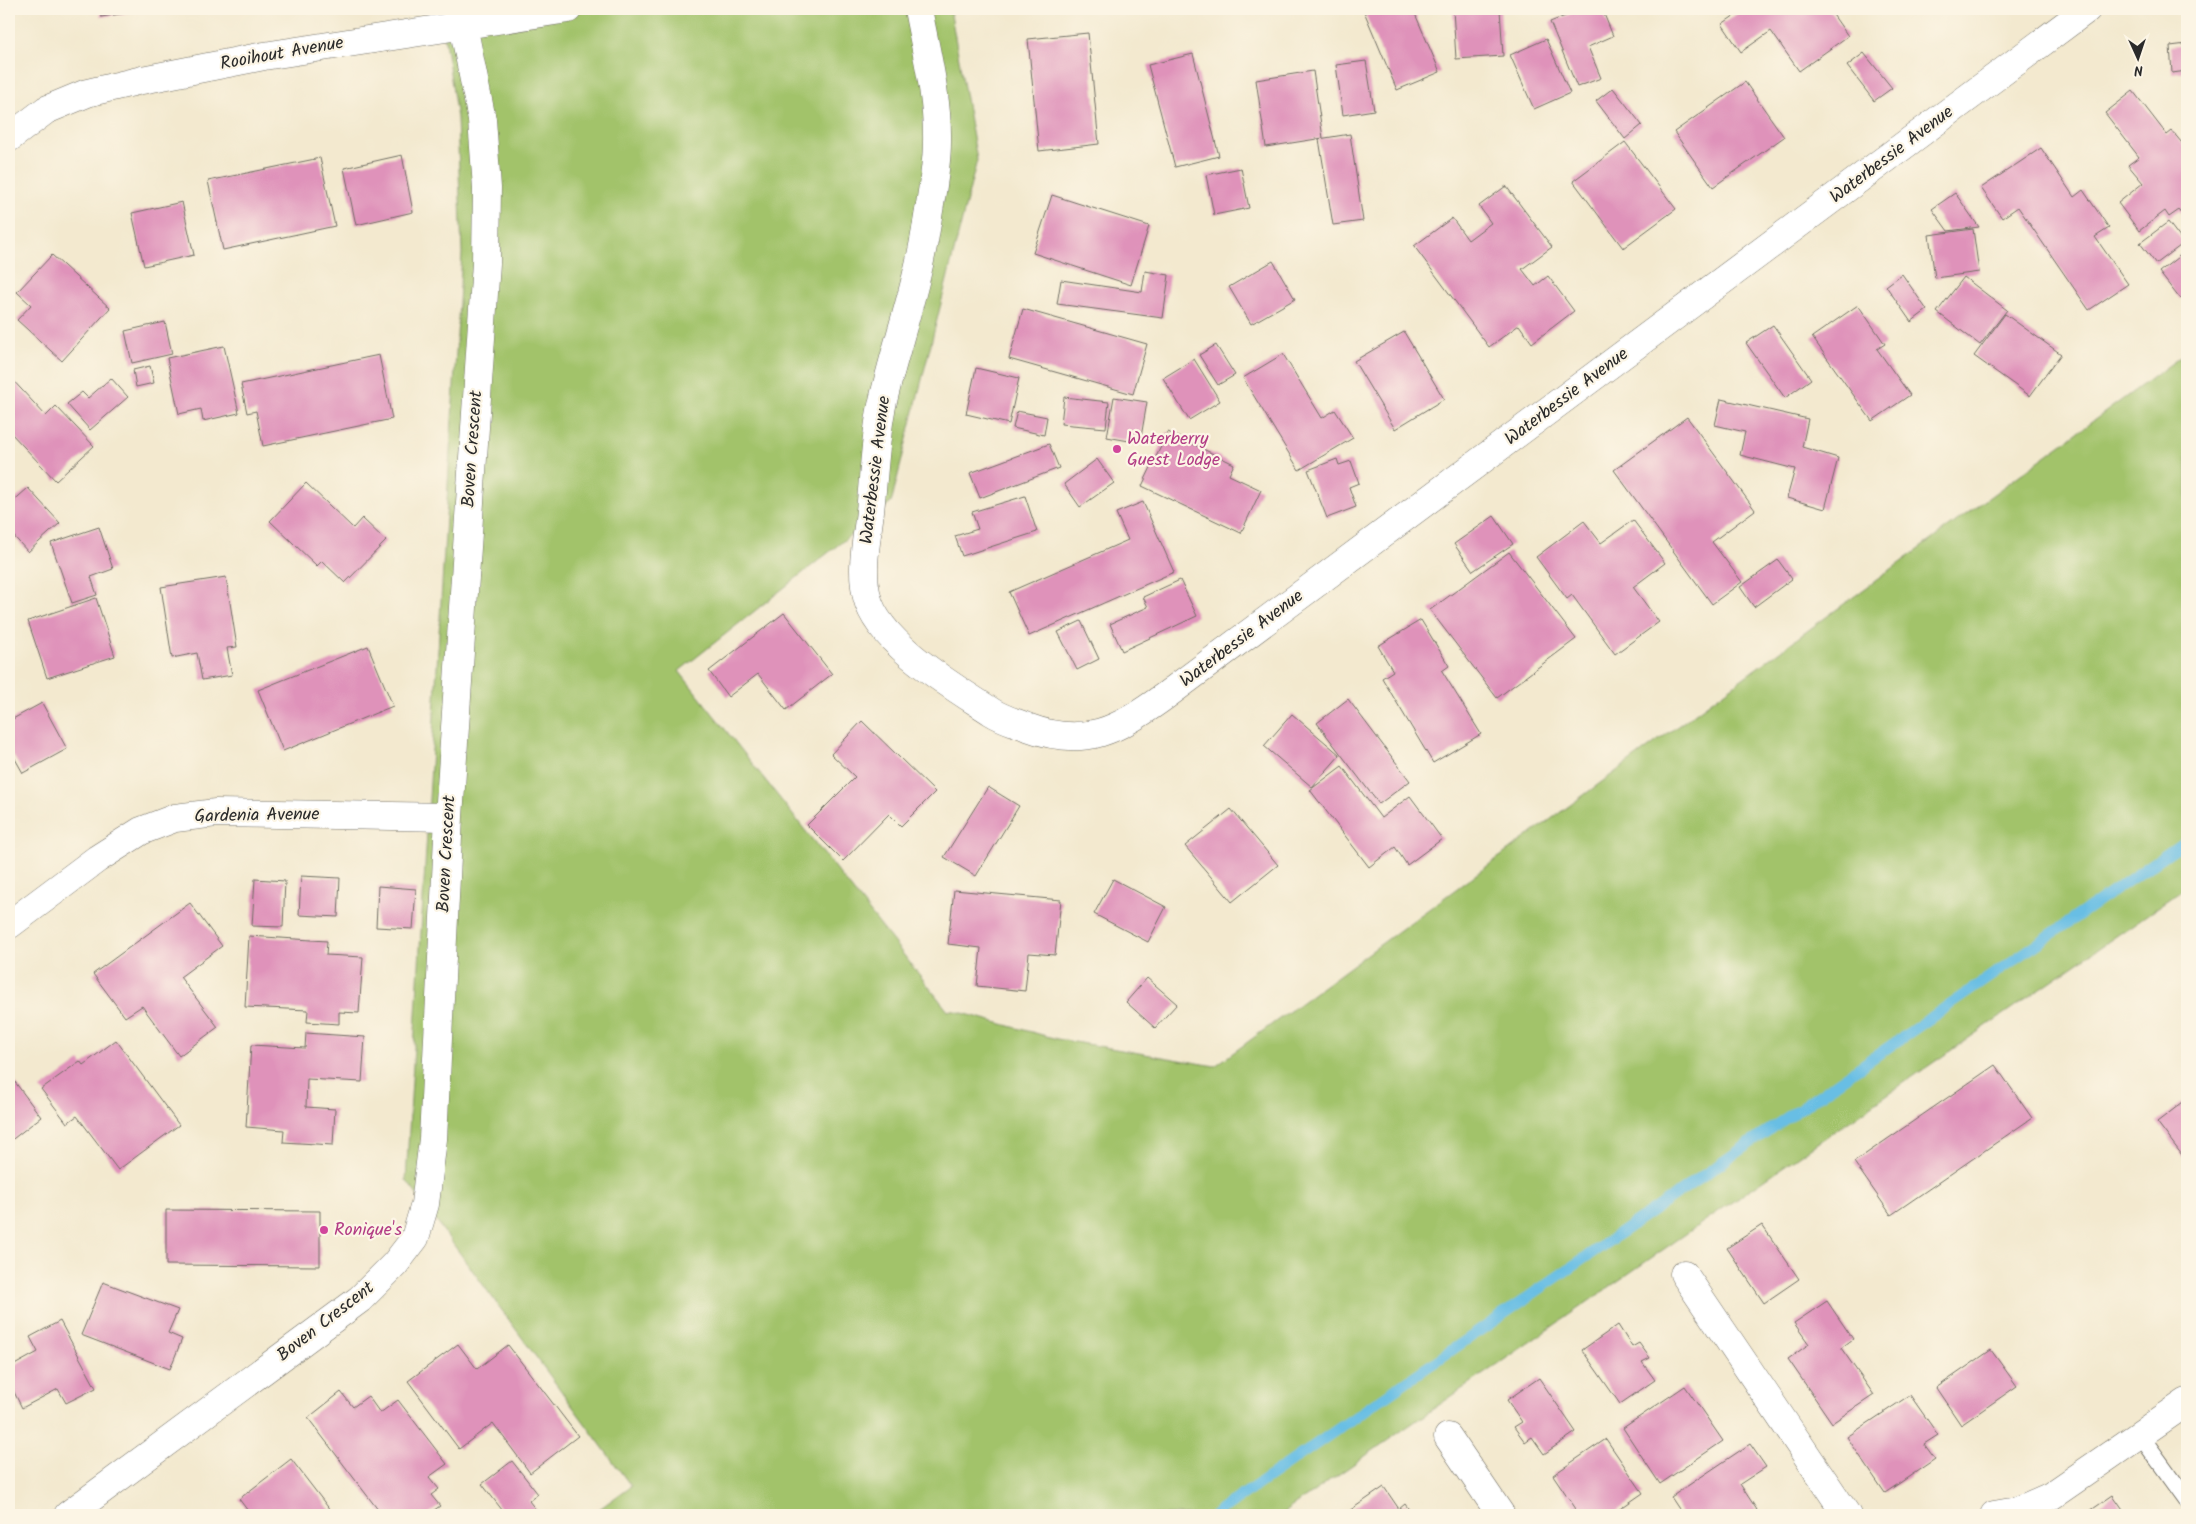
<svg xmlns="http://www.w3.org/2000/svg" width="2196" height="1524" font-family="Kalam,sans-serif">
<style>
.green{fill:#a2c36b;stroke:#66774b}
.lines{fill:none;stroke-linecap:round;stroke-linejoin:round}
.stream{stroke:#67bee4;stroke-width:11}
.building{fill:#df92ba}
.lane-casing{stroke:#716e64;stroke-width:18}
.street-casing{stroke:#716e64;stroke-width:29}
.lane{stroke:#fff;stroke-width:16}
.street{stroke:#fff;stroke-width:28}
.hotel-dot{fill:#d1479c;stroke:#fcf5e5;stroke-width:2}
.labels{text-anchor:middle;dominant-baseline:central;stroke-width:4.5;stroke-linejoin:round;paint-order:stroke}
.street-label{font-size:18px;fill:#2b2b2b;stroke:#fcf5e5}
.hotel-label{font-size:18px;fill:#b23c85;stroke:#fcf5e5;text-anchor:start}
</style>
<rect width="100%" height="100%" fill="#fcf5e5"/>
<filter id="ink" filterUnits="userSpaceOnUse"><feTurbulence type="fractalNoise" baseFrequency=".02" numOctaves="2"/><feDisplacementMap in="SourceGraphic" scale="10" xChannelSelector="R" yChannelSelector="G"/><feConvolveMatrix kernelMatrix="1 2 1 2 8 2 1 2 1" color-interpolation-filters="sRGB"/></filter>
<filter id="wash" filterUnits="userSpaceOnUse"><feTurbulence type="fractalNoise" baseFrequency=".0096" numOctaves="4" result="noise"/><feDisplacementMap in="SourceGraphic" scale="20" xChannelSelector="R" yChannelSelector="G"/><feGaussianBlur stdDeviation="1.12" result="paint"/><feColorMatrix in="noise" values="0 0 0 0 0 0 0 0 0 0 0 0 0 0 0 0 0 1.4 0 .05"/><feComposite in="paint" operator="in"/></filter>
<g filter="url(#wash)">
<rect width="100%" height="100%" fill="#f3e9cf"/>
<path class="green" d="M440 9H950L977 160 891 503 679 671 948 1011 951 1010 1057 1039 1215 1066 2187 352V887L1280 1515H591L631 1486 406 1180 462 253 457 118Z"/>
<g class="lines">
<path class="stream" d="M1214 1515 2187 840"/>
</g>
<g id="blocks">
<path class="building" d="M99 9H144L145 10 101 17Z
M1363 9H1413L1440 72 1397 90Z
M1453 9H1500L1503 56 1456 59Z
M1583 9H1602L1613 36 1588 47 1601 78 1577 87 1550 22Z
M1744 9H1829L1848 36 1799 71 1771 31 1741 52 1722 24Z
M1088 33 1099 144 1039 151 1028 39Z
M1546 39 1570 93 1534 109 1510 55Z
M2187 44V71L2172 73 2170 46Z
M1864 53 1892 88 1874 101 1847 66Z
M1193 54 1219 156 1175 167 1148 65Z
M1366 61 1374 110 1343 115 1336 65Z
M1313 71 1323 138 1266 147 1256 80Z
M1745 82 1784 137 1713 187 1674 132Z
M1613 88 1642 125 1625 139 1596 101Z
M2133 91 2167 135 2172 131 2187 149V220L2179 210 2169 217 2165 211 2139 231 2118 203 2143 183 2128 165 2139 157 2105 113Z
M1350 134 1363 221 1333 225 1319 139Z
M1625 142 1676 209 1623 248 1573 181Z
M2041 148 2074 197 2083 190 2109 228 2095 237 2128 284 2089 310 2018 207 2002 218 1981 188Z
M402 155 413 212 356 225 344 168Z
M320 158 335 226 223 250 208 181Z
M1241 168 1249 208 1214 215 1206 175Z
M1506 186 1552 247 1522 269 1535 286 1548 276 1574 311 1532 343 1519 325 1489 347 1414 246 1452 218 1468 240 1491 223 1479 206Z
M1955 193 1979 227 1948 231 1932 209Z
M1052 195 1149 226 1131 285 1033 253Z
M182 202 194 255 144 266 132 213Z
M2168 222 2184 243 2156 264 2140 243Z
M1973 229 1979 272 1935 278 1929 235Z
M2187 250V294L2180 299 2159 272Z
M52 255 110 308 62 361 17 320 31 305 17 292Z
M1273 261 1295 299 1251 324 1229 287Z
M1145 271 1169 275 1163 318 1057 304 1061 280 1142 292Z
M1902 274 1927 310 1911 322 1886 286Z
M1964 277 2007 310 1980 345 1937 312Z
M1858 305 1885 344 1877 349 1910 395 1872 421 1812 337Z
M1023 309 1147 344 1133 394 1009 359Z
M2005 314 2061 354 2030 396 1974 356Z
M165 322 172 354 132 363 125 331Z
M1773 325 1811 379 1785 398 1746 343Z
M1404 332 1444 399 1395 429 1354 361Z
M1216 345 1235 375 1218 385 1199 355Z
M224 346 239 413 203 421 201 409 179 414 167 358Z
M1283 354 1322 418 1335 410 1353 438 1299 470 1243 378Z
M379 355 392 419 263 446 256 411 247 413 241 384Z
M1194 359 1220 401 1189 420 1163 378Z
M150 366 154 383 136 387 133 370Z
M976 368 1019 378 1009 424 966 414Z
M9 376 46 416 56 406 94 446 56 481 9 431Z
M111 378 128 397 90 430 67 404 82 392 88 398Z
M1064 397 1109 402 1106 428 1061 424Z
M1114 397 1147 402 1140 443 1107 437Z
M1721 399 1808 419 1802 447 1838 458 1825 509 1787 498 1795 469 1740 455 1745 432 1715 425Z
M1017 411 1047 417 1044 435 1013 428Z
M1687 417 1755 510 1712 542 1742 582 1712 604 1614 470Z
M1168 432 1234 464 1229 475 1261 490 1241 533 1142 486Z
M1049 444 1059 468 980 498 970 473Z
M1097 459 1114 483 1080 507 1064 484Z
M1337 459 1339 465 1351 461 1359 483 1349 487 1356 507 1327 518 1308 470Z
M306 483 353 528 362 518 386 541 345 583 322 561 317 566 270 521Z
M28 488 60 523 28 552 9 531V505Z
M1025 496 1037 532 962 556 955 536 978 529 972 512Z
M1143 502 1174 572 1029 636 1009 592 1128 540 1116 513Z
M1494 516 1513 544 1473 571 1454 544Z
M1633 520 1665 563 1633 587 1659 622 1615 654 1572 595 1567 599 1536 557 1584 521 1601 543Z
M99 527 113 569 91 577 97 595 72 603 51 543Z
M1509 552 1576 639 1497 698 1430 610Z
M1778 560 1792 579 1754 607 1740 587Z
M226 577 237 647 227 648 232 675 202 680 197 653 172 658 161 587Z
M1180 580 1197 616 1122 651 1110 624 1148 607 1143 597Z
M96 598 115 656 47 678 28 621Z
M784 613 832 674 786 710 758 674 728 697 709 671Z
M1421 620 1449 666 1442 671 1481 734 1433 763 1382 678 1393 671 1378 646Z
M1081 621 1099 659 1077 670 1058 632Z
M368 646 393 706 283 751 258 690Z
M1348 699 1410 781 1379 804 1317 723Z
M42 703 67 749 23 773 9 748V721Z
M1292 714 1340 755 1312 787 1264 746Z
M862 721 935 792 901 826 889 814 843 861 807 825 855 777 831 754Z
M1342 766 1381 818 1410 796 1442 839 1407 865 1395 847 1369 867 1310 790Z
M988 787 1019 806 976 876 944 857Z
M1231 809 1278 865 1232 902 1185 846Z
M301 876 340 878 338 917 299 915Z
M255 879 285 881 283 927 252 926Z
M1113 879 1166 907 1148 942 1094 914Z
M378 886 416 889 413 929 376 927Z
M954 890 1061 900 1055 955 1029 953 1025 991 977 986 981 948 948 944Z
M190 903 222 946 180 977 218 1027 179 1056 142 1006 125 1017 93 974Z
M249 936 327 941 326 955 363 957 359 1013 339 1012V1024L307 1022 308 1010 245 1007Z
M1147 978 1177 1004 1155 1028 1126 1002Z
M306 1033 365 1037 362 1082 307 1079 306 1107 335 1109 333 1145 283 1142 284 1130 246 1127 251 1045 305 1048Z
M116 1040 179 1125 118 1170 77 1116 67 1123 41 1089 80 1061 83 1065Z
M1995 1065 2032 1118 1891 1215 1854 1162Z
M12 1078 41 1117 9 1142V1081Z
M2187 1099V1157L2185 1159 2157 1122Z
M166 1210 320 1211V1266L166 1265Z
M1762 1225 1799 1279 1764 1303 1727 1248Z
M103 1282 178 1310 168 1333 182 1339 170 1369 81 1335Z
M1827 1301 1853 1339 1841 1348 1874 1395 1832 1423 1788 1359 1809 1344 1794 1323Z
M60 1321 96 1388 66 1403 58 1389 22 1408 9 1382V1368L38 1352 30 1337Z
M1618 1325 1632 1347 1639 1343 1650 1358 1642 1362 1655 1380 1620 1404 1582 1350Z
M458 1344 477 1369 508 1345 578 1436 530 1473 493 1423 459 1449 408 1381Z
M1991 1350 2017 1386 1961 1425 1936 1388Z
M1539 1378 1576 1432 1544 1454 1532 1437 1525 1442 1514 1427 1522 1422 1507 1400Z
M1685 1386 1723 1441 1660 1484 1623 1428Z
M341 1392 353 1407 368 1396 380 1413 398 1400 447 1464 429 1477 439 1489 431 1495 440 1506 427 1515H382L308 1418Z
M1910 1395 1938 1435 1924 1444 1935 1459 1885 1493 1847 1437Z
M1606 1439 1643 1493 1611 1515H1568L1576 1509 1553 1475Z
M1750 1444 1766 1467 1740 1484 1757 1510 1749 1515H1683L1671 1497Z
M291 1459 334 1515H251L239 1499Z
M512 1461 538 1494 529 1501 540 1515H506L482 1484Z
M1384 1487 1399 1509 1405 1504 1413 1515H1352L1349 1511Z
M2113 1495 2127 1515H2084Z"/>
</g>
</g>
<g filter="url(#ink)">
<use href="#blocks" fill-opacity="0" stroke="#716e64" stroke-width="1"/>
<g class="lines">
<defs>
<path id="lane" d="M2140 1435 2187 1500"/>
<path id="street" d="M918 9C926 52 938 97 937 142 937 168 931 197 927 223 918 284 897 341 883 401 875 434 874 476 870 511 867 539 860 569 867 597 878 643 954 687 992 712 1003 719 1015 722 1027 727 1085 749 1118 730 1165 696L2087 9
M9 138 46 110 87 93 142 80 264 56 568 9
M9 925 97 859 141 831 175 818 216 813 449 817
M1684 1274 1847 1515
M1448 1437 1501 1515
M68 1515 360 1299 395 1264 415 1238 425 1204 433 1139 449 817 486 263 487 188 482 120 463 25 457 9
M1994 1515 2017 1511 2051 1496 2187 1402"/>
</defs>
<use href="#lane" class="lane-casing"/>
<use href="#street" class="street-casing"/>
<use href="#lane" class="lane"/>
<use href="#street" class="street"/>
</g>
</g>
<g class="hotel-dot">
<circle cx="1117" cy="449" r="5"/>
<circle cx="324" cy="1230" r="5"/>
</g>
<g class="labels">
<g class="street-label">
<text transform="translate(282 54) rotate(-10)">Rooihout Avenue</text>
<text transform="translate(1892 155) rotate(-37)">Waterbessie Avenue</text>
<text transform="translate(1567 397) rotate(-37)">Waterbessie Avenue</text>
<text transform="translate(473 449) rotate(-86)">Boven Crescent</text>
<text transform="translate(876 470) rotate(-83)">Waterbessie Avenue</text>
<text transform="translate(1242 639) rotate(-37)">Waterbessie Avenue</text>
<text transform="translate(257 816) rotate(-1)">Gardenia Avenue</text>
<text transform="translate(447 854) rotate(-87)">Boven Crescent</text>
<text transform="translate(326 1322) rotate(-38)">Boven Crescent</text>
</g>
<g class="hotel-label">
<text x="1127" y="439">Waterberry<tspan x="1127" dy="21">Guest Lodge</tspan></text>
<text x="334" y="1230">Ronique's</text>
</g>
</g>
<rect width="2196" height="1524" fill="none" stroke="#fcf5e5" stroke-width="30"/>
<g transform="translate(2138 58) rotate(177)" stroke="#fcf5e5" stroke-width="4" paint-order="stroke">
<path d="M0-4L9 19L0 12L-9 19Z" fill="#2b2b2b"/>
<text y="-8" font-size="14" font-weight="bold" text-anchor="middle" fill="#2b2b2b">N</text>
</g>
</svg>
